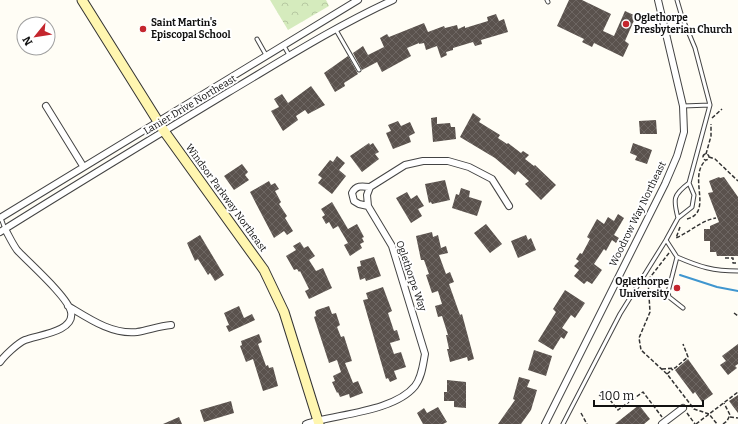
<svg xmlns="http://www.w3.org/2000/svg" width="738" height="424" font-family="Bitter,serif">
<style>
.park{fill:url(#park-crowns)}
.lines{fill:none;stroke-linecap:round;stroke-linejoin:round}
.stream{stroke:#3f96cf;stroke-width:2}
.building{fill:url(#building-cross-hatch)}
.lane-casing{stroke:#444;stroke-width:5}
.street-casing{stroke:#444;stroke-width:8}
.secondary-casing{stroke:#333;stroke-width:11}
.path{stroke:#333;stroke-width:1.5;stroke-dasharray:4 2;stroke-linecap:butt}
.lane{stroke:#fff;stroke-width:3}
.street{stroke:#fff;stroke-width:6}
.secondary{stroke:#fff6b0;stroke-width:9}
.poi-dot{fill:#c4262e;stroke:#fff;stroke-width:1.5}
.labels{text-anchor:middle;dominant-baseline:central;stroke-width:4;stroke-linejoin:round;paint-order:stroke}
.poi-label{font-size:10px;font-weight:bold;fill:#111;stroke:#fff;text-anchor:start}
.street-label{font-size:10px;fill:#111;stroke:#fff}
</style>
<defs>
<pattern id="park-crowns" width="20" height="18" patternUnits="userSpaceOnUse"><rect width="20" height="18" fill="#d5ebbd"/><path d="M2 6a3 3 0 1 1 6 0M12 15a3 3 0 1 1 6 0" fill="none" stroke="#b6c8a1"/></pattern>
<pattern id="building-cross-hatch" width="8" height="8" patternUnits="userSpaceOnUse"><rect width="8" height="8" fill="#5a524d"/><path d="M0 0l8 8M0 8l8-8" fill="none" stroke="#6d6662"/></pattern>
</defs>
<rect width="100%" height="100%" fill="#fffdf5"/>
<path class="park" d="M270 0H326L329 6 288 30Z"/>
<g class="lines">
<path class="stream" d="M680 275 717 287 738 291"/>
</g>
<path class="building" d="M569 0H582L611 14 603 31 614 36 625 11 636 16 625 41 629 44 623 57 594 43 592 47 582 42 584 39 557 26Z
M496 14 499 21 504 19 508 32 481 40 482 44 475 46 473 42 453 48V50L446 52 447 55 441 58 437 46 426 50 424 43 419 44V43L407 48 411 56 382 72 377 62 362 70 353 53 363 46 368 55 384 47 380 38 387 34 389 37 424 23 428 32 444 26 445 28 457 25 458 29 465 26V28L488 21 487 17Z
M348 56 358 74 344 83 345 86 335 92 324 73Z
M311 86 325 105 308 114 305 110 296 116 298 120 283 131 271 111 279 107 274 99 282 94 288 103Z
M473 113 481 119 479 122 500 135 498 138 507 144 508 143 521 153 523 151 529 155 525 159 534 166 535 165 556 185 541 200 525 184 529 181 518 171 515 175 495 158 460 137Z
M437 117V124L450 123 451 127H455L456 139 433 142 431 118Z
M656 120 657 134H640L639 121Z
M398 121 401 126 410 122 415 133 409 136 411 142 393 149 386 133 391 131 388 125Z
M369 143 370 145 373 143 379 152 375 154 379 159 362 172 350 156Z
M633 143 652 150 647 164 635 160 637 156 630 153Z
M337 156 345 163 339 170 346 176 332 194 318 183 322 178 318 175 330 160 333 162Z
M242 164 248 172 245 175 249 180 234 190 224 176Z
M719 177 720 178 724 177 738 197V256H717L716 252H710V241H704V229H710V226L719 222 708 193 713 192 709 181Z
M445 180 450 200 432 204 431 202 429 203 425 184Z
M269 181 271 185 275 183 279 189 275 191 281 202 279 204 287 216 285 218 293 231 287 235 284 231 274 238 250 192Z
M461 188 470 191 469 197 482 201 477 216 452 208 456 194 459 195Z
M407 192 411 199 417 195 424 206 418 209 422 216 411 223 396 198Z
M332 202 348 229 357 224 364 237 362 238 364 242 360 244 362 248 350 256 344 245 348 243 338 226 333 229 329 222 326 224 322 217 325 215 321 209Z
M618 214 624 218 614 235 619 238 616 243 612 240 606 251 604 249 594 264 602 270 592 284 587 281 584 284 574 276 579 270 574 266 579 261 576 259 580 253 582 254 590 239 587 237 597 219 604 224 608 217 614 221Z
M486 224 502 244 490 253 474 233Z
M432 232 433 237 438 235 441 248 446 246 448 253 439 255 446 274 450 272 454 282 449 284 460 315 462 314 474 359 468 361 467 357 450 362 447 349H449L446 335H448L442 316 438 317 435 306 442 304 438 291 432 293 426 275 429 274 424 260H421L416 236Z
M200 235 224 275 215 281 210 273 208 275 198 259 195 261 187 243Z
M526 235 528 240 531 238 536 250 518 258 511 241Z
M300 242 304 248 308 246 315 256 309 260 316 271 323 268 332 288 309 299 305 291 309 289 300 271 299 272 297 269 294 270 286 256 296 250 293 246Z
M374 257 381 276 366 281 365 278 360 280 357 267 361 266 360 261Z
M383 287 392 311 388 313 394 331 397 330 400 340 390 343 394 354 401 352 406 367 394 371 397 379 390 382 388 378 386 379 363 300 368 299 366 293Z
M565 290 585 303 575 318 571 315 562 328 568 332 564 339 561 337 553 350 538 341 556 312 553 309Z
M239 306 244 318 252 314 255 320 229 332 226 326 229 325 224 313Z
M329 306 332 314 336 313 340 325 337 327 341 337 344 336 352 361 345 363 353 383 358 381 363 393 350 398 349 394 340 397 338 392 337 393 332 382 335 381 333 376 341 372 337 360 329 363 314 317 316 316 315 312 317 310Z
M259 334 262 342 258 344 266 366 268 365 269 368 273 367 278 386 263 391 253 359 246 362 240 346 242 345 241 341Z
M738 344V364L735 366 737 368 728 375 720 365 726 361 722 356Z
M534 350 552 356 546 376 528 370Z
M688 359 713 394 702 402 695 392 693 394 675 370Z
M519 377 530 380 527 387 537 390 531 410 521 424H498L515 400 513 399Z
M447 380 466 382V408L454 407V401H444V392H447Z
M738 395V413L729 401Z
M231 401 234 413 204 422 200 410Z
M639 405 650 419 644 424H615Z
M438 407 447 422 443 424H423L417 413 424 408 427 413Z
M179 417 182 424H163Z"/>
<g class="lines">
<defs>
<path id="lane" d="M547 0 548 2
M336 30 359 70
M257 39 266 55
M284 46 289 55
M683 106 710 105
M1 218 5 229
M678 218C673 199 673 195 689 183
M666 240 677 257 668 292 669 297 683 308
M677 257C700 267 713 271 738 271
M563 424 620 314 666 240 678 218 692 207 694 195 689 183 710 105 695 48 682 17 677 0"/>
<path id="street" d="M46 106 83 166
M368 206 359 204 354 201 352 193C356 185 362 186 370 187
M0 218 358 0
M0 232C75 185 151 139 227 93 281 61 336 26 393 0
M68 306C88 318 112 335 137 332 149 330 159 326 171 325
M0 362C5 355 18 343 25 340 37 335 75 332 71 312 68 297 29 263 17 250 12 243 9 236 5 229
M306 424C336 414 394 412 415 386 422 377 423 364 425 354L392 246 368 206 367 195 370 187 405 165 423 161H448L469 167 492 179 509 206
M545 424 665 184 677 156 684 132 683 106 658 0
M662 424 683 408"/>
<path id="secondary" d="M82 0 164 131 264 270 284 312 319 424"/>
</defs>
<use href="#lane" class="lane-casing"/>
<use href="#street" class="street-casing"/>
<use href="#secondary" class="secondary-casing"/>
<path class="path" d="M712 118 722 109
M703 157a3 3 0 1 1 6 0a3 3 0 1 1-6 0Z
M706 154 711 136V124
M709 157 715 159 738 181
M687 219C714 212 687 177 706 160
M680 227 676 238C690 232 700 221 716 218
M669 253 648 280 650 312 639 338 641 350 667 374 694 409 709 414 717 424
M725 258H733V263H738
M734 313 738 316
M662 369 675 368 688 357 683 344
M667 374 673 369
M599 395 610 400 618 410 643 392 662 417
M581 413 587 424
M687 413 695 424
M730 417 738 418
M696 424 738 392
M723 424 727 421 730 415 724 403"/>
<use href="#lane" class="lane"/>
<use href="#street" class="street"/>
<use href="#secondary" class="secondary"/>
</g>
<g class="poi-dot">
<circle cx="626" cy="24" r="4"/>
<circle cx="143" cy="29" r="4"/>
<circle cx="677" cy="288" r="4"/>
</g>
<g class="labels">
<g class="poi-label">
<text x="634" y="18">Oglethorpe<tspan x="634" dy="12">Presbyterian Church</tspan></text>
<text x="151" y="23">Saint Martin's<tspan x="151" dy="12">Episcopal School</tspan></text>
<text x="669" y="282" text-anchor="end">Oglethorpe<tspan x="669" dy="12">University</tspan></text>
</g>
<g class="street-label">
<text transform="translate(190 105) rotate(-31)">Lanier Drive Northeast</text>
<text transform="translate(226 198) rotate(54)">Windsor Parkway Northeast</text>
<text transform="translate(638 214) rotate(-64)">Woodrow Way Northeast</text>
<text transform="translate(411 276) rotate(71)">Oglethorpe Way</text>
</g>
</g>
<g transform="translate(36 36) rotate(240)"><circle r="19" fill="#ffffff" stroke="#a0a0a0"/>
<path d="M0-3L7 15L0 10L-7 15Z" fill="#c4262e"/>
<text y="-6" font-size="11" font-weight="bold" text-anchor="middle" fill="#111111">N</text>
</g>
<path d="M594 400v6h109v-6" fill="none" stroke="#111111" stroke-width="2"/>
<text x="600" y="400" font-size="12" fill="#111111" stroke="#ffffff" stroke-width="3" paint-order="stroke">100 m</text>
</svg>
